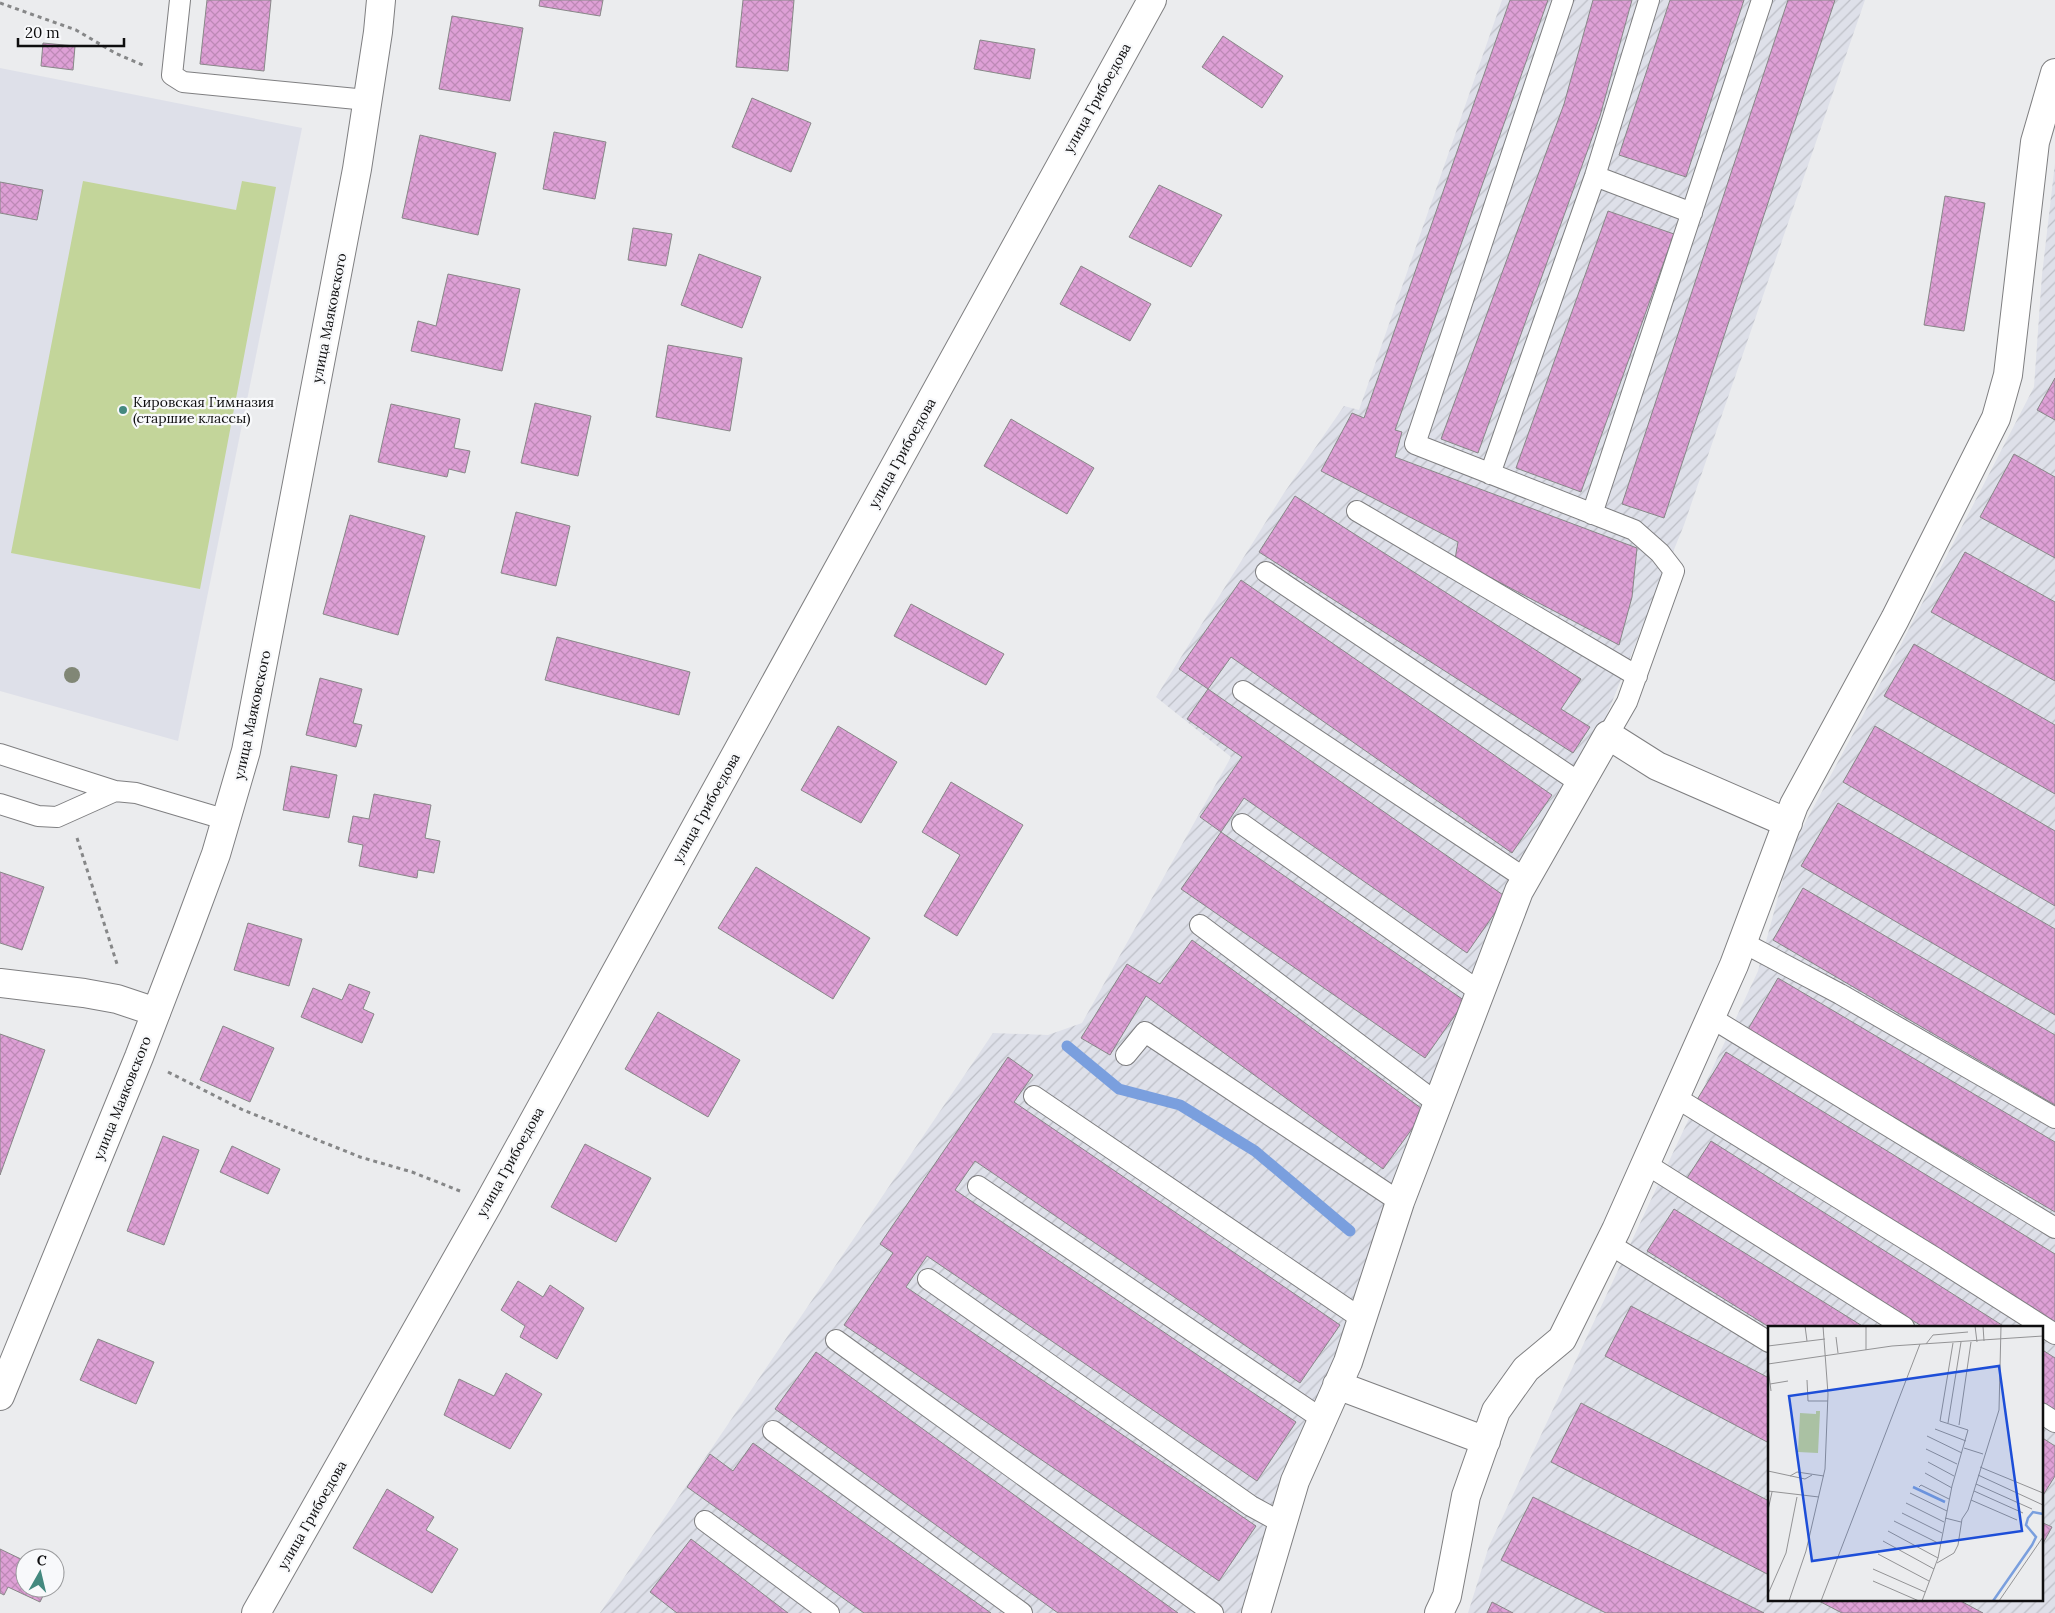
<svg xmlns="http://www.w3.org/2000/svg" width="2055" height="1613" font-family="Lora,serif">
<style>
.built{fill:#dee0e9}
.industrial{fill:url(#industrial-furrows);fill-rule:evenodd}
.garden{fill:#c3d59a}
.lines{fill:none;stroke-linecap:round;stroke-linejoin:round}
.stream{stroke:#7a9fde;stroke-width:11}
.building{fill:url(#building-cross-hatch);stroke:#888788}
.lane-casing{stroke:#7f7f81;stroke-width:22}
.street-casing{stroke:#7f7f81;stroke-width:30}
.secondary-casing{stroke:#7f7f81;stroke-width:30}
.path{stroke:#868788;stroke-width:3;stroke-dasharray:4 4;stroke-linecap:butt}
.lane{stroke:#fff;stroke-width:20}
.street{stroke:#fff;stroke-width:28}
.secondary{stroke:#fff;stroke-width:28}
.tree{fill:#818776}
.poi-dot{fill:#44897f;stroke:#f8f9fb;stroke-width:2}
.labels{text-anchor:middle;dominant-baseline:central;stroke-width:4.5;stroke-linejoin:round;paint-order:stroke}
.street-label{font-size:14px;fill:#0e0e0f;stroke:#f8f9fb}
.poi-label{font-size:14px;fill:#0e0e0f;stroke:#f8f9fb;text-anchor:start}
.inset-river{fill:none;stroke:#7a9fde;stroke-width:2.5}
.inset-road{fill:none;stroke:#939395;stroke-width:1}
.view{fill:#1d4ed8;fill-opacity:0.15;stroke:#1d4ed8;stroke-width:2.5}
.inset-edge{fill:none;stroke:#0e0e0f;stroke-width:2.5}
</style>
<defs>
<pattern id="industrial-furrows" width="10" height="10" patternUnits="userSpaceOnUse" patternTransform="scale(1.25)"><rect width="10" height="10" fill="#dee0e9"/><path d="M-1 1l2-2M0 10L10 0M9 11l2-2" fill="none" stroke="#bdbfc7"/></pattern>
<pattern id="building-cross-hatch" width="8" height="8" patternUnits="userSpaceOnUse" patternTransform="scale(1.25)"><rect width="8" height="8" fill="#dea0d6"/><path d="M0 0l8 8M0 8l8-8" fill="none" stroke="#bd89b6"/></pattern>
</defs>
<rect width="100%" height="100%" fill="#ebecee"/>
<path class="built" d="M0 68 302 128 178 741 0 691Z"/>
<path class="industrial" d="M1502 0H1865L1684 525 1603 724 1340 1345 1280 1482 1250 1613H600L993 1033 1048 1035 1082 1023 1231 757 1156 697 1284 493 1344 406 1359 410Z
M2055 163V1613H1468L1489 1546 1758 971 1791 849 1895 656 2034 387 2042 275ZM1769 1327H2041V1599H1769Z"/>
<path class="garden" d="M83 181 236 210 242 181 276 187 200 589 11 553Z"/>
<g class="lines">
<path class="stream" d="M1067 1046 1119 1089 1180 1105 1255 1151 1350 1231"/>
</g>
<path class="building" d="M207 0H271L264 71 200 64Z
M540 0H603L600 16 539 6Z
M743 0H794L788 71 736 67Z
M1510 0H1548L1395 430 1402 432 1395 457 1637 548 1632 597 1619 645 1455 559 1458 542 1321 471 1352 413 1364 418Z
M1593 0H1632L1600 116 1478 453 1441 439 1564 104Z
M1670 0H1744L1686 177 1619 155Z
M1788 0H1835L1664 518 1622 504Z
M452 16 523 28 510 101 439 89Z
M1223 36 1283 76 1262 108 1202 67Z
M980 40 1035 49 1030 79 974 69Z
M43 43 75 46 73 70 41 66Z
M752 98 811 123 791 172 732 147Z
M554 132 606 142 595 199 543 189Z
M420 135 496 153 478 235 402 218Z
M0 182 43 190 37 220 0 213Z
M1159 185 1222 215 1191 267 1129 237Z
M1945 196 1985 203 1964 331 1924 325Z
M1608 211 1674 234 1581 492 1516 468Z
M633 228 672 234 666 266 628 260Z
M699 254 761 277 742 328 681 305Z
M1081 266 1151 304 1130 341 1060 304Z
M448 274 520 289 502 371 411 351 418 321 436 326Z
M668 345 742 358 730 431 656 417Z
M2055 378V420L2037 410Z
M535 403 591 416 578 476 521 463Z
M391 404 460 419 454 448 470 451 465 473 449 469 447 477 378 462Z
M1011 419 1094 468 1067 514 984 466Z
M2014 454 2055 477V558L1980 517Z
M1295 496 1581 679 1561 709 1590 727 1573 753 1259 552Z
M516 512 570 526 556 586 501 573Z
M350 515 425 536 398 635 323 614Z
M1965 552 2055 602V681L1931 612Z
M1241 580 1552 795 1512 853 1231 657 1208 689 1179 669Z
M911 604 1004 654 986 685 894 636Z
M557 637 690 672 679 715 545 680Z
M1914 644 2055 725V794L1884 696Z
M320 678 362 689 353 723 362 725 356 747 306 735Z
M1208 689 1506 897 1467 953 1244 798 1221 832 1200 817 1242 757 1187 719Z
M838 726 897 762 861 823 801 790Z
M1875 726 2055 831V906L1843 782Z
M291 766 337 775 329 818 283 810Z
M951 782 1023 825 957 936 924 916 960 855 922 832Z
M374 794 431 805 425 838 440 841 434 873 418 870 417 878 359 866 363 845 348 842 353 816 369 819Z
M1838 803 2055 929V1015L1801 866Z
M1221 832 1465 1001 1425 1058 1181 889Z
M756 867 870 938 833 999 718 928Z
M0 872 44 887 22 950 0 943Z
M1803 888 2055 1035V1105L1773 940Z
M248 923 302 939 289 986 234 970Z
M1192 940 1425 1111 1383 1169 1146 996 1110 1055 1081 1038 1127 964 1160 984Z
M1778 978 2055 1142V1212L1747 1031Z
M349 984 370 992 363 1009 374 1014 362 1043 301 1017 313 988 342 1000Z
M658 1012 740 1060 708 1117 625 1069Z
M223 1026 274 1048 250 1102 200 1080Z
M0 1034 45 1050 0 1175Z
M1726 1052 2055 1254V1325L1695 1103Z
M1008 1057 1033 1075 1014 1102 1340 1325 1300 1383 975 1161 955 1190 1296 1422 1257 1481 927 1256 906 1287 1256 1526 1219 1581 844 1325 893 1253 880 1244Z
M163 1136 199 1150 164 1245 127 1231Z
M1711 1141 2005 1327H1923L1687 1178Z
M585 1144 651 1178 616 1242 551 1207Z
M232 1146 280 1169 268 1194 220 1172Z
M1674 1209 1864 1327H1769L1647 1251Z
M518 1281 543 1297 550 1285 584 1308 557 1359 520 1337 525 1326 501 1310Z
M1631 1306 1769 1378V1443L1605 1356Z
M98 1339 154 1362 136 1404 80 1380Z
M2041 1349 2055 1358V1410L2041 1402Z
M816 1352 1178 1613H1058L775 1409Z
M506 1373 542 1394 510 1449 444 1415 459 1379 494 1396Z
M1581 1403 1769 1501V1575L1551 1462Z
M2041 1437 2055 1446V1476L2042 1497Z
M753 1443 991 1613H864L687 1487 710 1454 733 1471Z
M387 1489 434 1517 426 1530 458 1549 432 1593 353 1548Z
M1533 1497 1764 1613H1606L1501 1560Z
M2041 1522 2052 1527 2041 1547Z
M691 1539 788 1613H677L650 1592Z
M0 1549 25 1561V1588H47L40 1602 8 1587 4 1595 0 1593Z
M1815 1599H1957L1983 1613H1842Z
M1492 1602 1513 1613H1487Z"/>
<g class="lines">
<defs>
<path id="lane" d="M180 0 172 75 183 82 367 100
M1563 0 1415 444 1634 530 1660 553 1674 571 1627 702 1608 735
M1595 176 1692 213
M1490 474 1595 176 1649 0
M1357 511 1637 676
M1592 514 1762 0
M1266 572 1580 783
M1243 691 1526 879
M0 754 115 791 136 793 227 820
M0 804 38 816 57 817 115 791
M1242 824 1480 992
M1200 925 1437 1103
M1742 942 1840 994 2055 1118
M1710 1017 2055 1228
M1126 1055 1145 1032 1400 1202
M1034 1096 1362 1319
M1675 1097 1934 1257 2055 1334
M1646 1164 1904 1327
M978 1186 1322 1419
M1609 1244 1769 1342
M928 1279 1251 1506 1282 1523
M836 1340 1213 1613
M2041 1413 2055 1422
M773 1431 1022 1613
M705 1521 829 1613"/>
<path id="street" d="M0 983 84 993 117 999 156 1012
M1337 1385 1486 1441
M256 1613 488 1204 1152 0
M1256 1613 1295 1481 1348 1362 1400 1202 1519 891 1608 735 1657 766 1788 823
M1439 1613 1447 1596 1466 1496 1496 1411 1526 1369 1562 1339 1616 1230 1734 965 1794 805 1895 619 1996 418 2008 375 2035 142 2055 73"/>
<path id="secondary" d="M0 1396 139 1057 187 932 216 854 246 751 357 169 378 32 381 0"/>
</defs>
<use href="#lane" class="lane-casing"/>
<use href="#street" class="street-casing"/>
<use href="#secondary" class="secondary-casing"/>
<path class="path" d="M0 3 76 30 115 53 145 66
M77 838 117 964
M168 1072 243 1110 360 1157 412 1172 460 1191"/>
<use href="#lane" class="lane"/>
<use href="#street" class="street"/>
<use href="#secondary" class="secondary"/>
</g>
<circle class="tree" cx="72" cy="675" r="8"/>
<circle class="poi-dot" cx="123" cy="410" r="5"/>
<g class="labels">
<g class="street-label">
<text transform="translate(1097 98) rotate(-61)">улица Грибоедова</text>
<text transform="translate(329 318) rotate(-79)">улица Маяковского</text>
<text transform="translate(902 453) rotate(-61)">улица Грибоедова</text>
<text transform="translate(252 715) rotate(-78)">улица Маяковского</text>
<text transform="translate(706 808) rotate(-61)">улица Грибоедова</text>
<text transform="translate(122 1098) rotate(-68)">улица Маяковского</text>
<text transform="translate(510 1162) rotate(-61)">улица Грибоедова</text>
<text transform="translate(312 1515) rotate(-60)">улица Грибоедова</text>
</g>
<g class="poi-label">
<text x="133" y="402">Кировская Гимназия<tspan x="133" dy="16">(старшие классы)</tspan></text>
</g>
</g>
<g transform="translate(1768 1326)">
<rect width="275" height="275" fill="#ebecee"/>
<path d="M48 85H52L50 127 30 126 32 87 48 88Z" fill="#c3d59a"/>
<path class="inset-river" d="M145 161 177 176M225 275 264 219 268 211 258 199 260 192 265 186 275 188"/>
<path class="inset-road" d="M37 0 39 15M98 0V24M207 0 209 16M215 0 216 15M68 11 70 27M158 18 165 9 200 6M0 20 57 13M0 38 124 20 275 10M0 41 3 65M39 54 40 75H60M2 58 20 55M180 97 193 16M191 99 203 16M167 103 198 115M159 110 194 127M196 122 215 128M158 123 189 138M160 136 186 150M212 141 275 167M0 145 37 153 44 149M157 147 184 162M210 149 275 179M22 150 29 146 56 150M208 158 264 183M151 161 153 159 181 173M0 165 51 171M206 165 255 187M142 167 179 185M203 174 249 194M138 177 176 196M0 184 4 166M134 187 174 207M177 192 193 196M126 195 172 218M120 205 170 232M115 215 166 243M110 228 161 255M169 237 186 227 190 219 194 193 200 184 231 84 233 0M105 243 157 266M105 255 151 275M0 268 18 227 29 171M21 275 38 225 57 143 60 68 55 0M53 275 152 18M154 275 170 232 184 160 200 104 172 95 185 17M231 275 275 211"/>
<path class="view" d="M231 40 254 205 44 235 21 70Z"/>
<rect width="275" height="275" class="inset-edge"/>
</g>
<g transform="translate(40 1573) rotate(8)"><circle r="24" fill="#f8f9fb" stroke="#9a9b9d"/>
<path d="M0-4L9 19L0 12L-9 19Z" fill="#44897f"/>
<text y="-8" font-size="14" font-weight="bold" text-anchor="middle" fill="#0e0e0f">С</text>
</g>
<path d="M18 38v8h106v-8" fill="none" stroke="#0e0e0f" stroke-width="2.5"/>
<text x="25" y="38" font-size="15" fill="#0e0e0f" stroke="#f8f9fb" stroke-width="4" paint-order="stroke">20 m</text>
</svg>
